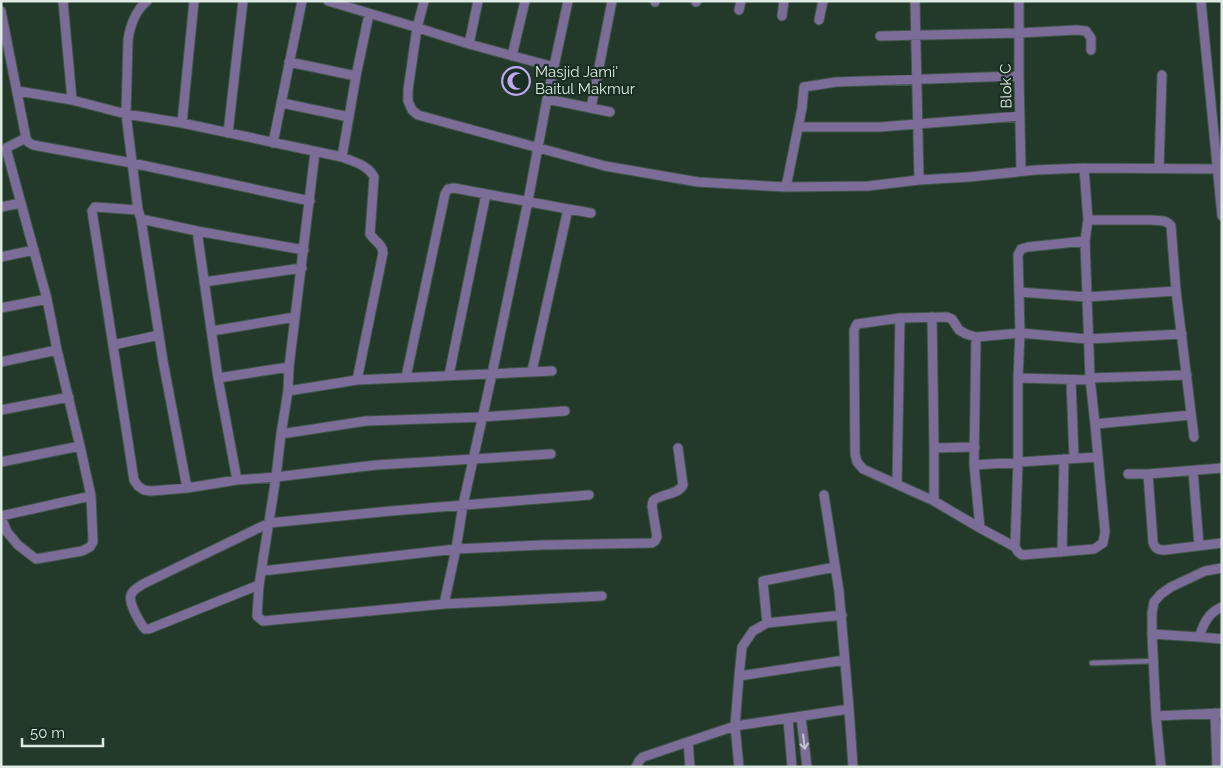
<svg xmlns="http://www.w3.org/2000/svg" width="1223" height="768" font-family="Raleway,sans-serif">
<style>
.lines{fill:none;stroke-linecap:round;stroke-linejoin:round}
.service-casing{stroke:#415648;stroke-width:7}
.minor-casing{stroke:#415648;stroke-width:11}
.service{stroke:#7b6c98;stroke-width:4.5}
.minor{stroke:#7b6c98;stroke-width:9}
.oneway{stroke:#c0c4cb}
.labels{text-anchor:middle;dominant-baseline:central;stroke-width:4.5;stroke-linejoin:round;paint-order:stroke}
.poi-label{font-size:15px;fill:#ddeae1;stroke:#192f22;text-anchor:start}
.street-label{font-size:15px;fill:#ddeae1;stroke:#192f22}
</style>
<rect width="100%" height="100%" fill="#233a2b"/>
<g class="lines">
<defs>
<path id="service" d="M1092 663 1153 661"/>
<path id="minor" d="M63 1 72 100
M147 1C136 10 130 26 128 40L126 114 138 210 141 219 163 361 187 488
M328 1 412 26 469 44 554 67
M424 1 417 28 408 90V101L412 110 418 115 605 166 698 182 786 187 868 186 919 180 969 177 1036 170 1084 168 1218 169
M915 1 919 180
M1019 1V76L1021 171
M1201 1 1222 216
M655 2V1
M696 2 697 1
M739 10 741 1
M1 11 26 138 28 142 33 145 132 163 310 201
M782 16 784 1
M819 20 823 1
M880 36 1019 33 1077 30 1086 31 1091 38V50
M469 44 478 1
M512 56 525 1
M289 62 356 76
M18 91 72 100 126 114 182 123 342 157C354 162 368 165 374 177L370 234C374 241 383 244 383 253L357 380
M547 99 610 112
M282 103 349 117
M591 108 612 1
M182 123 194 1
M798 127H879L1020 116
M228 133 243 1
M273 143 302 1
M315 152 289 367 288 391 281 434 276 477 259 585 257 616 263 621 444 604 602 596
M342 157 356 76 369 14
M1084 168 1088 220 1085 241 1090 378 1095 424 1105 532 1103 543 1094 549 1022 555 1018 552 1015 547 980 528 934 501 863 469 857 462 855 454 854 330 857 324 900 318 947 317 952 319 959 330 966 334 976 337 1020 333 1088 339 1182 334
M1159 168 1162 75
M786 187 802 108 804 87 836 82 1019 76
M1 207 21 203
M568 209 591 213
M138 210 95 207 92 211 134 480 138 486 144 490 151 491 187 488 237 480 276 477 376 465 474 459 551 454
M141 219 197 231 304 250
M1088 220H1151L1164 221 1168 223 1171 226 1176 291 1194 437
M197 231 218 378 237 480
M1 257 34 250
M204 282 302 268
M1019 292 1087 297 1176 291
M1 308 47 299
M932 317 934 448V501
M212 331 295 317
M976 337 974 465 980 528
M113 345 159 335
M1 362 57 350
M449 375 486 194
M406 377 445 194 448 189 454 188 568 209 532 371
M218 378 289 367
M1018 378 1090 380
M1090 378 1187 375
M1071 380 1074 458
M288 391 357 380 552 371
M1 410 69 397
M1095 424 1191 415
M281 434 366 421 483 417 565 411
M934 448 975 447
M1 462 80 446
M974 465 1098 457
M1193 471 1199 545
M1128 474H1148L1222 468
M1148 474 1153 542C1155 549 1158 550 1165 550L1222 543
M897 484 900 318
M824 495 839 591 849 709 853 767
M1 516 91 496
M1 517 7 532 18 545 36 559 82 551 90 547 93 542 91 496 80 446 57 350 47 299 6 148 26 138
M1015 547 1018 462V378L1020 333 1018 255 1021 249 1028 247 1085 241
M1062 552 1064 459
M262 571 456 549 542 545 652 543 655 541 657 537 652 506 653 501C661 493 677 496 683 485L678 448
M259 585 149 629H145C140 623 128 603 131 595 132 590 139 587 143 584L269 523 391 511 589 495
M444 604 456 549 463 505 492 374 528 201 547 99 568 1
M767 623 763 581 835 567
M1152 634 1199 637C1204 623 1208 613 1222 607
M1199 637 1222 639
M739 676 742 647 753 631 767 623 842 615
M1215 713 1217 767
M1156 716 1222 713
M801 717 807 767
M788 719 792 767
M688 742 690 767
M636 767 639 761 643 757 735 726 849 709
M739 767 735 726 739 676 845 660
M1161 767 1156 716 1152 634V613L1154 602 1161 594 1171 587 1205 571 1222 568"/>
</defs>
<use href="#service" class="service-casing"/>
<use href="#minor" class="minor-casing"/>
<use href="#service" class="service"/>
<use href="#minor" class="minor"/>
</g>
<defs><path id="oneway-shaft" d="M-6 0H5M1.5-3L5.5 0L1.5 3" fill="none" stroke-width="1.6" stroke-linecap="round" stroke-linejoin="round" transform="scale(1.25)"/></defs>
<use class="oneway" href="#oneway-shaft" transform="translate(804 742) rotate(83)"/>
<defs>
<symbol id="mosque-ring" viewBox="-11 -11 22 22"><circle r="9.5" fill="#192f22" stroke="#c1a8f3" stroke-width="1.5"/><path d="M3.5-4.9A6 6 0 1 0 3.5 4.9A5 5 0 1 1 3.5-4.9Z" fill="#c1a8f3"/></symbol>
</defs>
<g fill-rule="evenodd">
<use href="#mosque-ring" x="500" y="65" width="32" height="32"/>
</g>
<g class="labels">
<g class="poi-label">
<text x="535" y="72">Masjid Jami'<tspan x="535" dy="17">Baitul Makmur</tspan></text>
</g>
<g class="street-label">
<text transform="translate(1006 86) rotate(-91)">Blok C</text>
</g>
</g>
<rect width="1223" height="768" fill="none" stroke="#ddeae1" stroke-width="5"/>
<path d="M22 738v8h81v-8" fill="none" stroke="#ddeae1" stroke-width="2.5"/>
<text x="30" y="738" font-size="15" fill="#ddeae1" stroke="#192f22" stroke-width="4" paint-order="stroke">50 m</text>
</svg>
